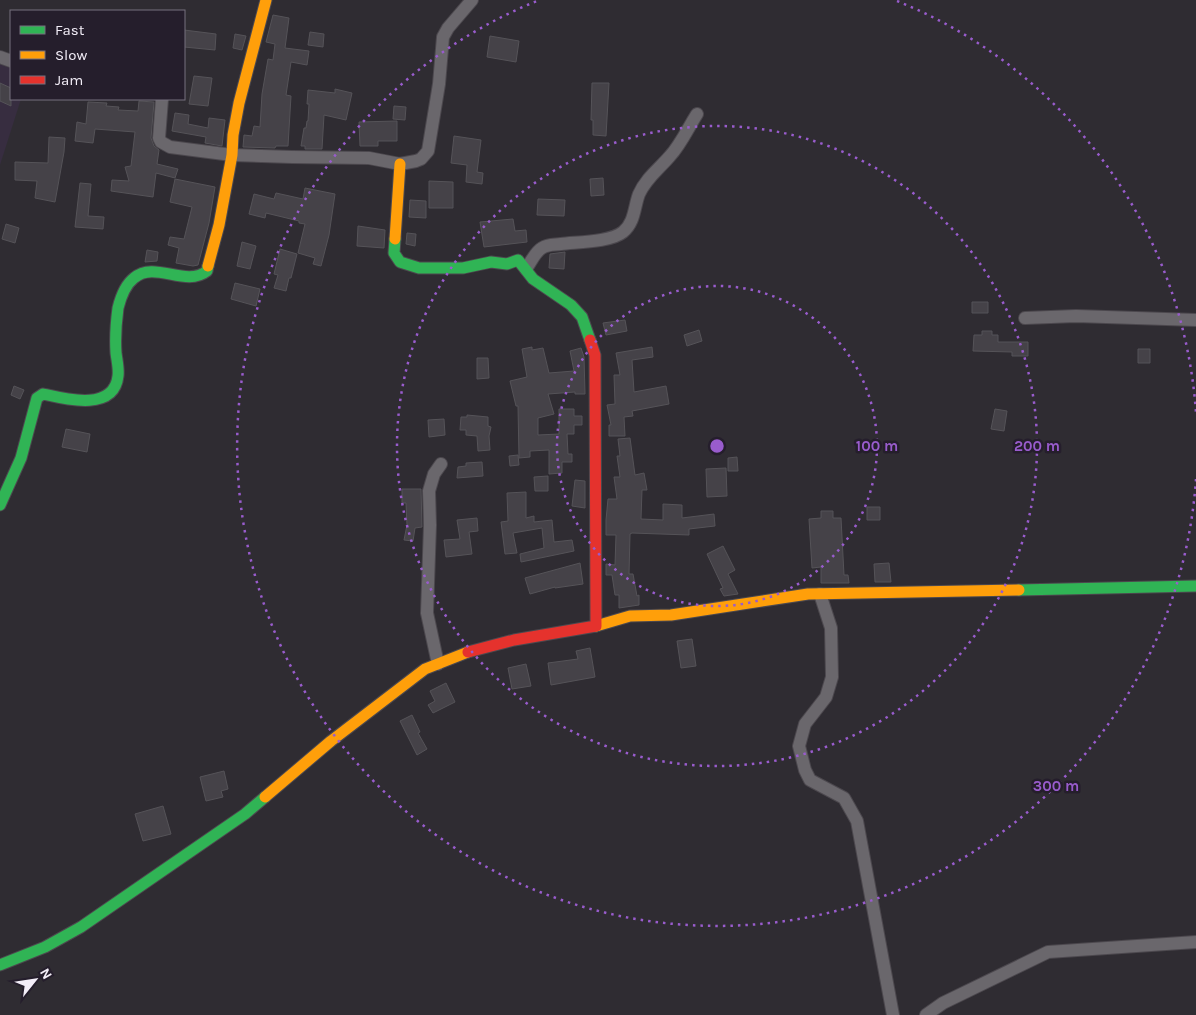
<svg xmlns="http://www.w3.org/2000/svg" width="1196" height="1015" font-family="Karla,sans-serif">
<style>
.built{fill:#372d40}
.building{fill:#454248;stroke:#555358}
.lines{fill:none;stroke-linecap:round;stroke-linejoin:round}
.street-casing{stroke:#4c484e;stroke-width:14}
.fast-casing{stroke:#4c484e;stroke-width:13}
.slow-casing{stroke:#4c484e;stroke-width:13}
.jam-casing{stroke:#4c484e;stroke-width:13}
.street{stroke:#6a676c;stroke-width:12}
.fast{stroke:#30b455;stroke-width:11}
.slow{stroke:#ff9f0a;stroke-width:11}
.jam{stroke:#e5322d;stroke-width:11}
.ring{fill:none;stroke:#995ccd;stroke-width:2.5;stroke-dasharray:2.5 5}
.centre{fill:#995ccd;stroke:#251e2c;stroke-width:2.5}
.ring-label{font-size:15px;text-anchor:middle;font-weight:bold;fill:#995ccd;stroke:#251e2c;stroke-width:5;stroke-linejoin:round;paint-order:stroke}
</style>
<rect width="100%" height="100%" fill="#2f2c32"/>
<path class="built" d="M0 64 11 68V99H21L0 165Z"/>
<path class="building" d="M273 15 289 18 285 48 309 51 307 65 291 62 286 95 291 96 288 146H276L275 148 243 147 244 135 252 136 254 126 260 127 262 94 268 59 273 60 275 44 266 42Z
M184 30 216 34 215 50 184 47Z
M310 32 324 34 323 47 308 45Z
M235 34 246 36 242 50 233 48Z
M490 36 519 41 516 62 487 57Z
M194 76 212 78 208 106 189 104Z
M0 83 11 88V106L0 101Z
M592 83H609L606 136 593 135V120H591Z
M335 89 352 93 346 120 324 115 322 149H305V146H301L304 128H306L307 121H308L309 104H307L308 90 335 93Z
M139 101 154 102 151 138 154 146 159 150 157 164 178 169 175 178 156 173 153 197 111 191 112 180 129 181 125 167 131 166 135 132 95 129 93 143 75 141 77 122 86 124 88 102 107 103 106 106 119 107 118 110 138 111Z
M394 106 406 107 405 120 393 119Z
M175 113 189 115 188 124 208 128 209 118 225 120 222 146 205 143 206 137 172 131Z
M397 121V141H378V146H360L359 122Z
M454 136 481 140 477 172 483 173 482 184 466 182 467 165 451 163Z
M49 137 65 138 64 152 55 202 35 198 37 181 15 180V162L48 163Z
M603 178 604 195 591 196 590 179Z
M175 179 215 187 209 223 198 265 193 266 176 263 179 248 168 245 170 237 184 239 192 207 170 202Z
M429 181 453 182V208H429Z
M80 183 91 184 88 216 104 217 103 229 75 227Z
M305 188 335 194 329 235 321 266 313 264 315 258 298 253 305 224 299 223V221L266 213 265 218 249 214 254 194 274 199 276 193 303 199Z
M538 199 565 200 564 216 537 215Z
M410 200 426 201V218L409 217Z
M513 219 515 231 526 230 527 242 484 247 480 222Z
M6 224 19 228 15 243 2 239Z
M358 226 385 230 384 248 357 246Z
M407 233 416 234 415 246 406 244Z
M242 242 256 246 250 269 237 266Z
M280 249 297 254 291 278H289L286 291 274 288 278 275 274 274Z
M147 250 158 252 157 261 145 262Z
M565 252 564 269 549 268 550 254Z
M235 283 260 289 256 306 231 299Z
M972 302H988V313H972Z
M625 320 627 331 606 335 603 323Z
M699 330 702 341 687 346 684 335Z
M982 331H992V335H998V342H1028V356H1012V352L973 351 974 335H982Z
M532 347V350L543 348 549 373 574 371 570 351 581 348 584 357 585 394H575V392L548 394 554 414 538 418V435L559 434V409H574V416H582V425H574V434H567L568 454H572V462H562V473L549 474V450L530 451V457L519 458 518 406H516L510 381 527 377 522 349Z
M652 347 653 357 632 360 634 392 666 386 669 404 632 411 633 416 624 417 625 436H609V425H611L607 405 615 404 614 375H620L616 353Z
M1138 349H1150V363H1138Z
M477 358H488L489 378 477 379Z
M14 386 24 390 20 399 11 395Z
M995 409 1007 411 1004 431 991 429Z
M467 415 488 417V426L491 427 489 436 490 450 478 451 477 436 466 435V430H460L461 417H467Z
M444 419 445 435 429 437 428 420Z
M66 429 90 434 87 452 62 447Z
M630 438 635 475 644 473 647 490H642L641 519 663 520V504L682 505V518L714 514 715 526 689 529V535L632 533 630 534 629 574H633L637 596 639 595V605L619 608V595H615L612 575H606V564L615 565 616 535H606V520L608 499H617L614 477H620L617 456H620L618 439Z
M518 455 519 465 510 466 509 456Z
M737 457 738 471H728V458Z
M482 462 483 476 457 478 458 467 466 466V463Z
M726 468 727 496 707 497 706 469Z
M548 476V491H535L534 477Z
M575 480 585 481V508L572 506Z
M402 489H421L422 527 415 528 413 541 404 540 407 525 406 503H402Z
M526 492V518L534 516V522L552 520 554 542 572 540 574 551 521 562 520 554 544 548 542 528 513 533 517 553 505 554 501 522 508 521 507 493Z
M867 507H880V520H867Z
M821 511H833V518H841L844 575H848L849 583H821V567L812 568 809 519 821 518Z
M477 518 478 531 469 532 472 554 446 557 444 540 460 539 457 520Z
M723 546 735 570 728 574 738 594 724 596 720 589 723 588 707 554Z
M580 563 583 584 555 588V587L530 594 525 578Z
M889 563 891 582H875L874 564Z
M692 639 696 666 681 668 677 641Z
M590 648 595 677 551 685 548 663 578 659 576 651Z
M526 664 531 686 512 689 508 668Z
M446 683 455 702 433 713 428 705 435 701 430 691Z
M412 715 420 732 418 733 427 749 417 755 400 721Z
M224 771 228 789 221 791 223 797 206 801 200 777Z
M163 806 171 834 143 841 135 814Z"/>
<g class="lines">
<defs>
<path id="street" d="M0 57 11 61
M162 99 159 138 161 142 170 147 232 155 292 157 369 158 400 164 416 161 421 159 428 151 439 84 443 37 448 28 472 0
M526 269C531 262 535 252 542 248 548 244 555 245 561 244 577 242 611 242 623 232 635 222 634 207 639 194 646 178 659 169 670 156 681 144 688 128 697 114
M1025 318 1076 316 1196 320
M820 594 831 628 832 677 826 697 805 724 799 746 805 770 810 780 844 798 857 821 893 1015
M438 664 427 613 430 525 429 491 434 474 441 464
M926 1015 943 1003 1048 952 1196 942"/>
<path id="fast" d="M395 239 394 253 400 262 419 268H463L491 262 507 264 518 260 533 279 571 305 582 317 590 340
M0 505 21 458 37 398 43 394C65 399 114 412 118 376 119 369 117 361 116 353 115 338 116 323 118 308 121 296 125 285 134 278 155 260 185 288 207 271L208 266
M1019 590 1196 586
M0 965 45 947 81 927 245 814 265 797"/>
<path id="slow" d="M395 239 400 164
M208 266 219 225 232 155 233 135 239 103 266 0
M596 626 630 616 671 615 808 594 1019 590
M265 797 331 741 425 669 468 652"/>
<path id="jam" d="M468 652 514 640 596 626 595 355 590 340"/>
</defs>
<use href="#street" class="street-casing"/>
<use href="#fast" class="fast-casing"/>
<use href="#slow" class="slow-casing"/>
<use href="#jam" class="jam-casing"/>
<use href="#street" class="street"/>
<use href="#fast" class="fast"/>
<use href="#slow" class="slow"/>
<use href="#jam" class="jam"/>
</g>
<g class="ring">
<circle cx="717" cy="446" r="160"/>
<circle cx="717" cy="446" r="320"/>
<path d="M1196 479A480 480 0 1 1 537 1M897 1A480 480 0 0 1 1196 413"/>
</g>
<circle cx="717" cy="446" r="8" class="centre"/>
<g class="ring-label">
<text x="877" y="451">100 m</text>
<text x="1037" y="451">200 m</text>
<text x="1056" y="791">300 m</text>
</g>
<rect x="10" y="10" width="175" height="90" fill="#251e2c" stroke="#77717e"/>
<rect x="20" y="26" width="25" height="8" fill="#30b455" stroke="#77717e"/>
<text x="55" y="35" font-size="15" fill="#f3eef8">Fast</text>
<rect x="20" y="51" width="25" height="8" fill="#ff9f0a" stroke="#77717e"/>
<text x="55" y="60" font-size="15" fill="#f3eef8">Slow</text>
<rect x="20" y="76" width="25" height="8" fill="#e5322d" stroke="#77717e"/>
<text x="55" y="85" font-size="15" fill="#f3eef8">Jam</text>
<g transform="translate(35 980) rotate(60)" stroke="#251e2c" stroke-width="4" paint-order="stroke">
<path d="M0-4L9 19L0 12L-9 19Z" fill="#f3eef8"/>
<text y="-8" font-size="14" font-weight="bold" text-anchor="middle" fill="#f3eef8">N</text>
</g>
</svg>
